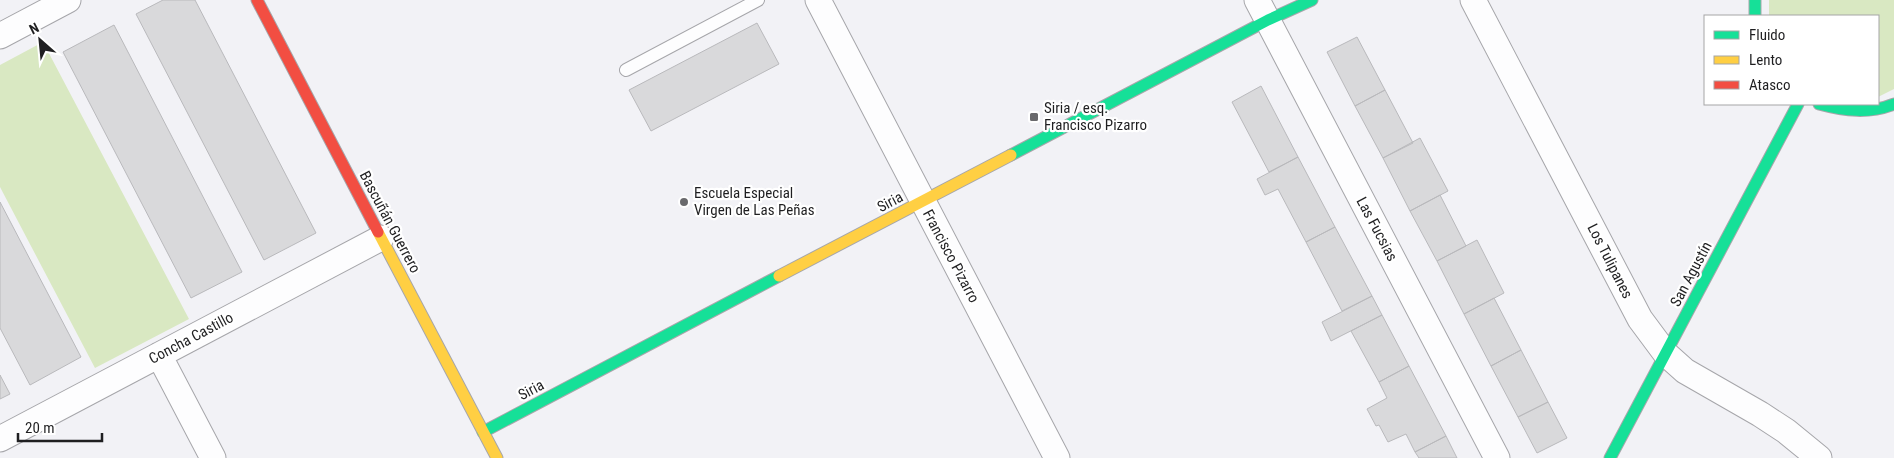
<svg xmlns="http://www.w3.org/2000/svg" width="1894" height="458" font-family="'Roboto Condensed',sans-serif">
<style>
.green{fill:#d9e8c2}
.building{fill:#d9d9db;stroke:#b9b9bc}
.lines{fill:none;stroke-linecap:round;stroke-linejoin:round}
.lane-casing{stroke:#a6a6aa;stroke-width:14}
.street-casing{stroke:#a6a6aa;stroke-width:27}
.fast-casing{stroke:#a6a6aa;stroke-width:13}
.slow-casing{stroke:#a6a6aa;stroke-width:13}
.jam-casing{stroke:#a6a6aa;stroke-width:13}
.lane{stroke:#fdfdfe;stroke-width:12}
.street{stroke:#fdfdfe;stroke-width:25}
.fast{stroke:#16e098;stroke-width:11}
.slow{stroke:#ffcf43;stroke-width:11}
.jam{stroke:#f24e42;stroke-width:11}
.poi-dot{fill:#69696c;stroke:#fff;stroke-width:2}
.labels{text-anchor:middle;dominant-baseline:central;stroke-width:4.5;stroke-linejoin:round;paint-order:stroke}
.poi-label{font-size:15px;fill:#1f1f21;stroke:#fff;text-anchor:start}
.street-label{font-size:15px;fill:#1f1f21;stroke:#fff}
</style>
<rect width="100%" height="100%" fill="#f2f2f6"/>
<path class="green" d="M1769 0H1894V89L1878 97V16H1769Z
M43 42 189 319 95 368 0 187V65Z"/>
<path class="building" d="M163 0H195L316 233 264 260 136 14Z
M757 23 779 64 651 131 629 90Z
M114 25 242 272 191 298 63 52Z
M1357 37 1385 90 1355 106 1327 52Z
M1261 86 1298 157 1269 172 1232 102Z
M1385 90 1413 143 1383 158 1355 106Z
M1420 138 1448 191 1410 211 1383 158Z
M1298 157 1335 227 1306 242 1278 189 1265 195 1257 179Z
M1440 195 1466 246 1437 261 1410 211Z
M0 202 81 357 30 385 0 328Z
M1335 227 1372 296 1342 311 1306 242Z
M1477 240 1504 293 1464 314 1437 261Z
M1372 296 1382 315 1331 341 1322 322Z
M1494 298 1521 350 1491 366 1464 314Z
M1382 315 1409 366 1379 382 1351 331Z
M1521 350 1548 402 1518 417 1491 366Z
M1409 366 1446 436 1415 452 1406 434 1388 442 1379 425 1376 426 1367 409 1387 398 1379 382Z
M0 375 10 394 0 399Z
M1548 402 1567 438 1537 453 1518 417Z
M1446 436 1457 458H1419L1415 452Z"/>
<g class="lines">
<defs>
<path id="lane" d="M626 70 758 0"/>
<path id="street" d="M818 0 1057 458
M1257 0 1497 458
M1473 0 1640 319 1666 354 1685 371 1760 414 1786 431 1819 458
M0 36 68 0
M159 355 213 458
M0 439 381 238"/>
<path id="fast" d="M1755 0V16
M1819 104C1845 111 1869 114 1894 104
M1011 155 1268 20 1312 0
M483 432 779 276
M1610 458 1798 104"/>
<path id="slow" d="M378 232 497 458
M779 276 1011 155"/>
<path id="jam" d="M257 0 378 232"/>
</defs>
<use href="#lane" class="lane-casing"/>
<use href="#street" class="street-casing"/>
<use href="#fast" class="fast-casing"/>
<use href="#slow" class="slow-casing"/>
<use href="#jam" class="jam-casing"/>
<use href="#lane" class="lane"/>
<use href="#street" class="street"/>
<use href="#fast" class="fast"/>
<use href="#slow" class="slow"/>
<use href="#jam" class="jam"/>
</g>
<g class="poi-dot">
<rect x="1029" y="112" width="10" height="10" rx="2.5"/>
<circle cx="684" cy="202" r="5"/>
</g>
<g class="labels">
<g class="poi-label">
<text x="1044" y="108">Siria / esq.<tspan x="1044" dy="17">Francisco Pizarro</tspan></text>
<text x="694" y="193">Escuela Especial<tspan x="694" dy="17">Virgen de Las Peñas</tspan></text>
</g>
<g class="street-label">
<text transform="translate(890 202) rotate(-28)">Siria</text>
<text transform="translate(390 222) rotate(62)">Bascuñán Guerrero</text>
<text transform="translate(1377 229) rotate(62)">Las Fucsias</text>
<text transform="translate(951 256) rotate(62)">Francisco Pizarro</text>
<text transform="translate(1610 261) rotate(63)">Los Tulipanes</text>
<text transform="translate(1691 274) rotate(-62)">San Agustín</text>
<text transform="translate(191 338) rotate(-28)">Concha Castillo</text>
<text transform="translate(531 390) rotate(-28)">Siria</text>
</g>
</g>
<rect x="1704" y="15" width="175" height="90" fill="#ffffff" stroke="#a5a5a6"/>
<rect x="1714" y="31" width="25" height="8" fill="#16e098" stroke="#a5a5a6"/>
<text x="1749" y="40" font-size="15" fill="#1f1f21">Fluido</text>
<rect x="1714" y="56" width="25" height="8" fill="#ffcf43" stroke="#a5a5a6"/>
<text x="1749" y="65" font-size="15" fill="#1f1f21">Lento</text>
<rect x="1714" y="81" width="25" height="8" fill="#f24e42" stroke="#a5a5a6"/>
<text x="1749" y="90" font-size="15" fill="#1f1f21">Atasco</text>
<g transform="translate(40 40) rotate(333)" stroke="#ffffff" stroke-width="4" paint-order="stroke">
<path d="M0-4L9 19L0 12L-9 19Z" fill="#1f1f21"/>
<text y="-8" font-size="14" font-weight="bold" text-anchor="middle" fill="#1f1f21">N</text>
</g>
<path d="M18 433v8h84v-8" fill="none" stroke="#1f1f21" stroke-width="2.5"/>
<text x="25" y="433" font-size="15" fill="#1f1f21" stroke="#ffffff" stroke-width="4" paint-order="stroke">20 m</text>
</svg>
